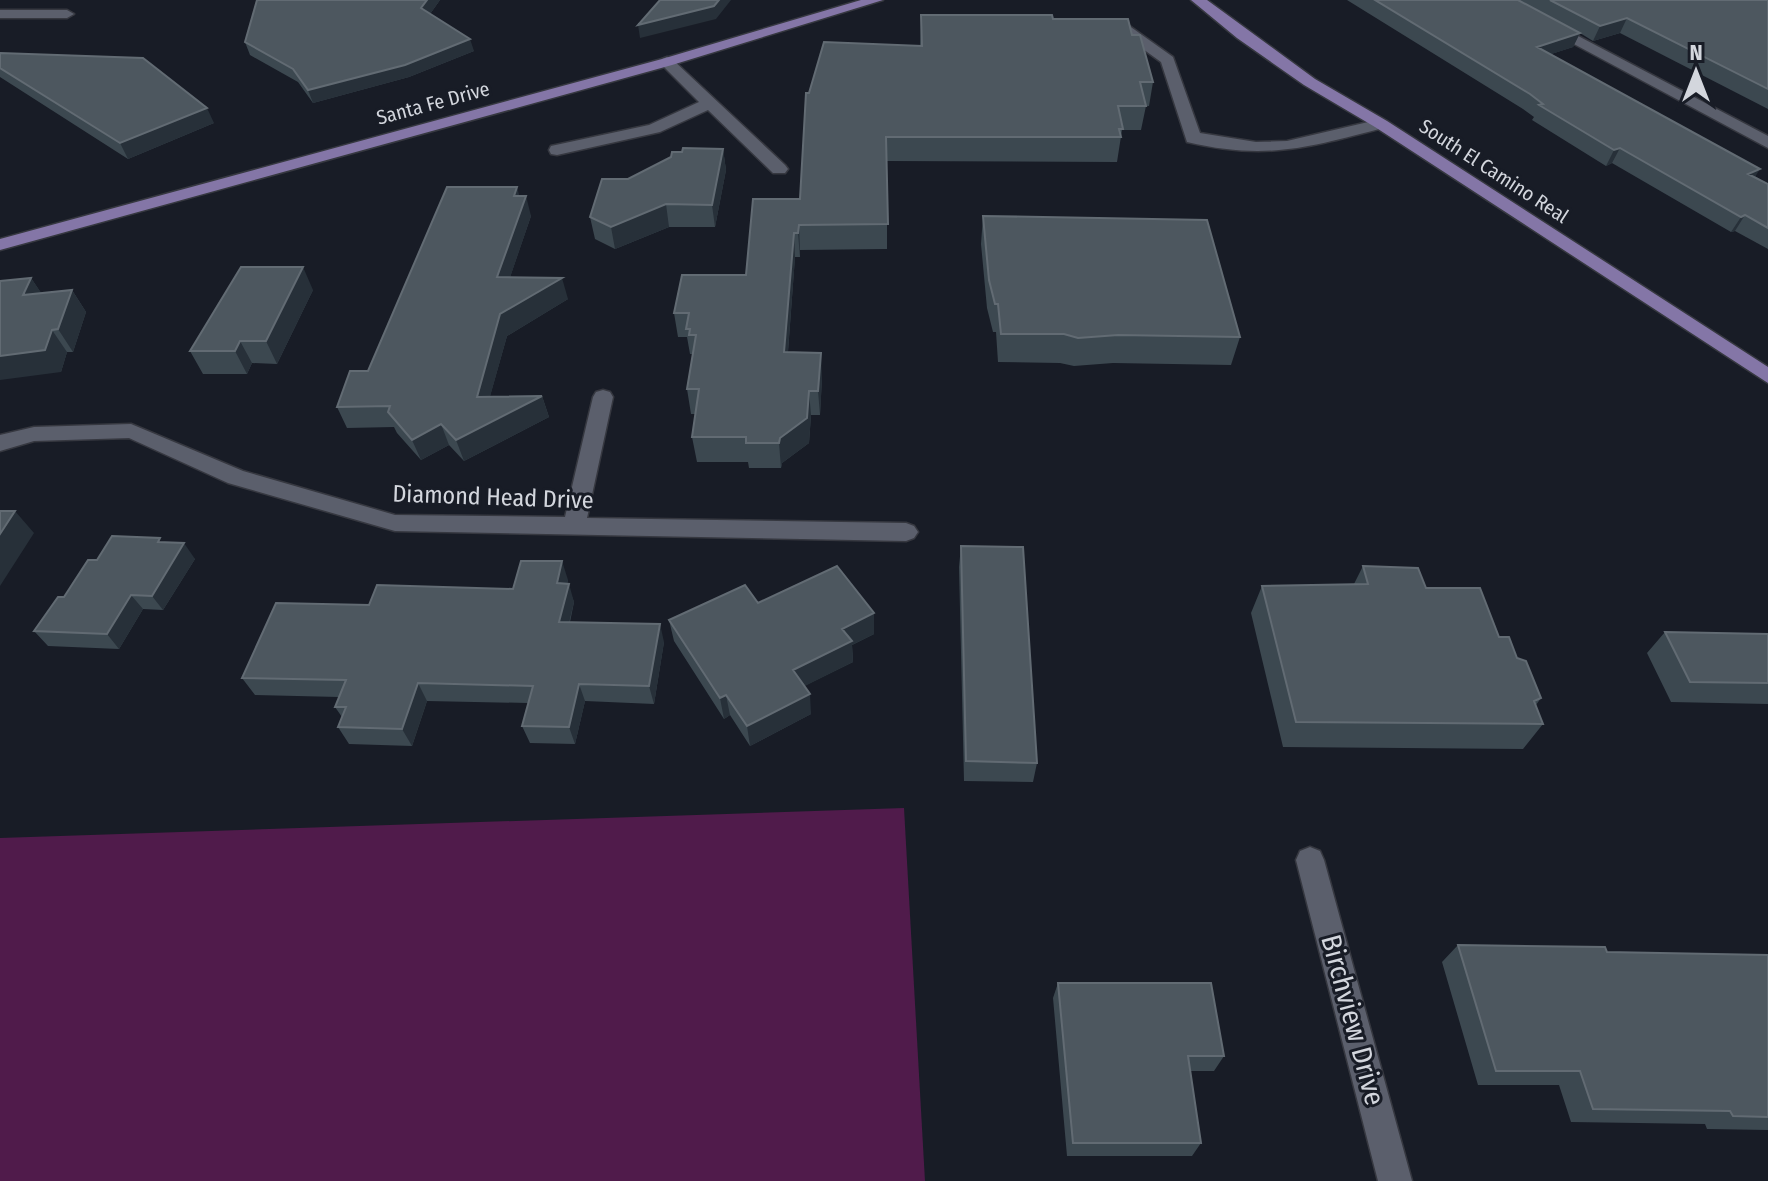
<svg xmlns="http://www.w3.org/2000/svg" width="1768" height="1181" font-family="'Fira Sans Condensed',sans-serif">
<style>
.green{fill:#501b4b}
.lines{fill:none;stroke-linecap:round;stroke-linejoin:round}
.minor-casing{stroke:#363840;stroke-width:3}
.major-casing{stroke:#363840;stroke-width:3}
.minor{fill:#5b5f6c;fill-rule:evenodd}
.major{fill:#8476a7;fill-rule:evenodd}
.wall{fill:#3c4850}
.shaded-wall{fill:#273039}
.building{fill:#4d575f;stroke:#626b73;stroke-width:2}
.labels{text-anchor:middle;dominant-baseline:central;stroke-width:6;stroke-linejoin:round;paint-order:stroke}
.far-street-label{font-size:20px;fill:#d3d6dd;stroke:#181c26}
.street-label{font-size:24px;fill:#d3d6dd;stroke:#181c26}
.near-street-label{font-size:28px;fill:#d3d6dd;stroke:#181c26}
</style>
<rect width="100%" height="100%" fill="#181c26"/>
<path class="green" d="M904 808 925 1181H0V838Z"/>
<g class="lines">
<defs>
<path id="minor" d="M1492 0H1510L1768 136V148Z
M0 10H67L74 14 67 18H0Z
M1103 20 1128 25 1173 57 1200 133 1256 142 1287 141 1381 119 1389 124 1387 127C1309 147 1268 161 1187 142L1161 62 1118 31 1098 27 1096 24Z
M667 57 672 59 785 165 788 169 785 173H773L708 110 660 132 557 155 551 154 549 150 551 146 649 125 699 102 662 65V59Z
M603 390 610 392 613 397 587 518 906 523 914 526 918 532 914 538 906 541 395 531 228 483 129 438 34 441 0 451V435L34 427 131 424 243 471 395 515 565 517 593 397 596 392Z
M1310 847 1320 851 1324 860 1412 1181H1378L1296 860 1300 851Z"/>
<path id="major" d="M861 0H883L672 65 0 250V239L662 59Z
M1191 0H1207L1315 79 1387 121 1768 367V383L1375 127 1304 85 1237 38Z"/>
</defs>
<use href="#minor" class="minor-casing"/>
<use href="#major" class="major-casing"/>
<use href="#minor" class="minor"/>
<use href="#major" class="major"/>
</g>
<path class="wall" d="M440 0 430 14 474 51 409 77 313 103 298 82 250 55 245 42Z
M1347 0H1768V109L1620 33 1593 41 1580 33 1573 47 1551 54 1768 184V249L1735 231 1731 232 1612 163 1606 166 1532 120 1534 117 1523 109Z
M921 15 1053 19 1132 35 1153 82 1149 106H1146L1141 130H1122L1117 162 887 161V249L800 250V257H795L788 352 822 378 820 415H811L809 443 782 463 781 468H749L748 462H697L692 437 696 414H691L687 389 692 357V354H690L687 337H678L674 313 746 275 800 199 809 93 920 46Z
M0 53 214 123 128 159 0 77Z
M723 149 726 170 715 227H669L615 249 595 239 590 217 628 179Z
M519 196 531 216 510 277 568 299 507 336 490 396H542L549 417 464 461 449 445 421 460 397 433 394 427 347 428 337 407Z
M983 216 1240 337 1231 365 1113 363 1074 366 1060 363 998 362 996 332H993L987 308 981 244Z
M31 278 41 293 72 290 86 312 73 352H67L61 372Z
M313 290 277 364 252 363 247 374H203L190 351Z
M163 543 195 559 163 610 143 609 119 649 48 646 34 631 97 560Z
M961 546 1037 763 1033 782 964 781 959 567Z
M1363 566 1426 588 1499 637 1517 658 1541 698 1536 705 1543 724 1523 749 1283 747 1251 613 1262 586 1354 584Z
M568 580 567 584 574 602 570 622 664 642 654 704 585 701 575 744 530 743 522 726 528 703 427 701 412 746 349 744 338 727 342 717 335 707 339 697 255 695 242 678 369 605 513 589Z
M758 603 874 634 852 645 853 662 804 686 811 714 750 746 730 715 724 719 674 641 669 620Z
M1665 632 1768 634V704L1671 702 1647 653Z
M1458 945 1607 952 1768 955V1130L1707 1129 1705 1124 1571 1122 1559 1085H1478L1442 962Z
M1058 983 1224 1056 1214 1071H1190L1201 1143 1192 1156H1067L1053 998Z"/>
<path class="shaded-wall" d="M427 0H440L425 21 421 8Z
M719 0H731L716 19 640 38 638 25Z
M1627 18 1620 33 1593 41 1600 26Z
M1580 33 1573 47 1530 61 1537 47Z
M470 39 474 51 409 77 313 103 308 90Z
M207 108 214 123 128 159 120 143Z
M1620 148 1612 163 1606 166 1614 150Z
M723 149 726 170 715 227 712 205Z
M1760 169 1750 185 1748 174Z
M517 187 522 206 526 196 531 216 503 298 497 277 514 196Z
M666 204 669 227 615 249 611 227Z
M1745 215 1735 231 1731 232 1741 217Z
M799 225 800 250V257L798 233Z
M794 233 795 257 786 377 784 352Z
M303 267 313 290 277 364 266 341Z
M31 278 46 300 23 295Z
M562 278 568 299 507 336 484 418 477 397 500 314Z
M72 290 86 312 73 352 58 329Z
M52 330 67 352 61 372 0 380V356Z
M240 341 252 363 247 374 235 351Z
M821 353 822 378 820 415 818 391Z
M809 391 811 415 809 443 782 463 781 468 779 443 780 438Z
M542 396 549 417 464 461 456 440Z
M441 424 449 445 421 460 412 440Z
M15 511 34 533 0 586V534Z
M184 543 195 559 163 610 152 596Z
M562 561 568 580 563 602 557 583Z
M569 584 574 602 565 640 559 622Z
M131 595 143 609 119 649 107 634Z
M874 613V634L852 645 853 662 795 691 793 670 842 629Z
M660 624 664 642 654 704 649 686Z
M418 683 427 701 412 746 402 729Z
M579 684 585 701 575 744 569 727Z
M810 694 811 714 750 746 747 726Z
M726 695 730 715 724 719 720 698Z"/>
<path class="building" d="M257 0H427L421 8 470 39 405 65 308 90 293 69 245 42Z
M660 0H719L714 6 638 25Z
M1375 0H1518L1580 33 1537 47 1760 169 1748 174 1768 184V228L1745 215 1741 217 1620 148 1614 150 1539 105 1543 104 1530 94Z
M1550 0H1768V89L1627 18 1600 26Z
M921 15H1052L1053 19H1128L1132 35H1140L1153 82H1140L1146 106H1118L1123 129H1119L1121 137H886L888 224 799 225 798 233H794L784 352 821 353 818 391H809L807 418 780 438 779 443H746V437H692L699 389H687L696 335H689L690 329H686L689 313H674L682 275H746L753 199H800L806 93H809L824 42 922 46Z
M0 53 143 58 207 108 120 143 0 68Z
M683 148 723 149 712 205 666 204 611 227 590 217 602 179H628L671 157 672 152H682Z
M447 187H517L514 196H526L497 277 562 278 500 314 477 397 542 396 456 440 441 424 412 440 388 412 390 406 337 407 350 371H368Z
M983 216 1207 220 1240 337 1118 335 1078 338 1064 334H1001L998 304H995L989 280Z
M241 267H303L266 341H240L235 351H190Z
M31 278 23 295 72 290 58 329 52 330 45 350 0 356V281Z
M0 511H15L0 534Z
M112 536 160 538 158 542 184 543 152 596 131 595 107 634 34 631 58 597H64L88 560H97Z
M961 546 1023 547 1037 763 966 761Z
M521 561H562L557 583 569 584 559 622 660 624 649 686 579 684 569 727 522 726 533 686 418 683 402 729 338 727 346 707H335L346 680 242 678 276 603 369 605 377 585 513 589Z
M837 566 874 613 842 629 852 641 793 670 810 694 747 726 726 695 720 698 669 620 745 585 758 603Z
M1363 566 1418 568 1426 588H1480L1499 637H1509L1517 658 1526 661 1541 698 1534 701 1543 724 1296 722 1262 586 1368 584Z
M1665 632 1768 634V683L1690 682Z
M1458 945 1605 947 1607 952 1768 955V1117L1733 1116 1730 1111 1593 1109 1580 1071H1496Z
M1058 983H1211L1224 1056H1188L1201 1143H1073Z"/>
<g class="labels">
<g class="far-street-label">
<text transform="translate(433 103) rotate(-15)">Santa Fe Drive</text>
<text transform="translate(1494 171) rotate(33)">South El Camino Real</text>
</g>
<g class="street-label">
<text transform="translate(493 497) rotate(2)">Diamond Head Drive</text>
</g>
<g class="near-street-label">
<text transform="translate(1353 1020) rotate(75)">Birchview Drive</text>
</g>
</g>
<g transform="translate(1696 72)" stroke="#181c26" stroke-width="6" paint-order="stroke">
<path d="M0-6L14 30L0 20L-14 30Z" fill="#d3d6dd"/>
<text y="-12" font-size="22" font-weight="bold" text-anchor="middle" fill="#d3d6dd">N</text>
</g>
</svg>
